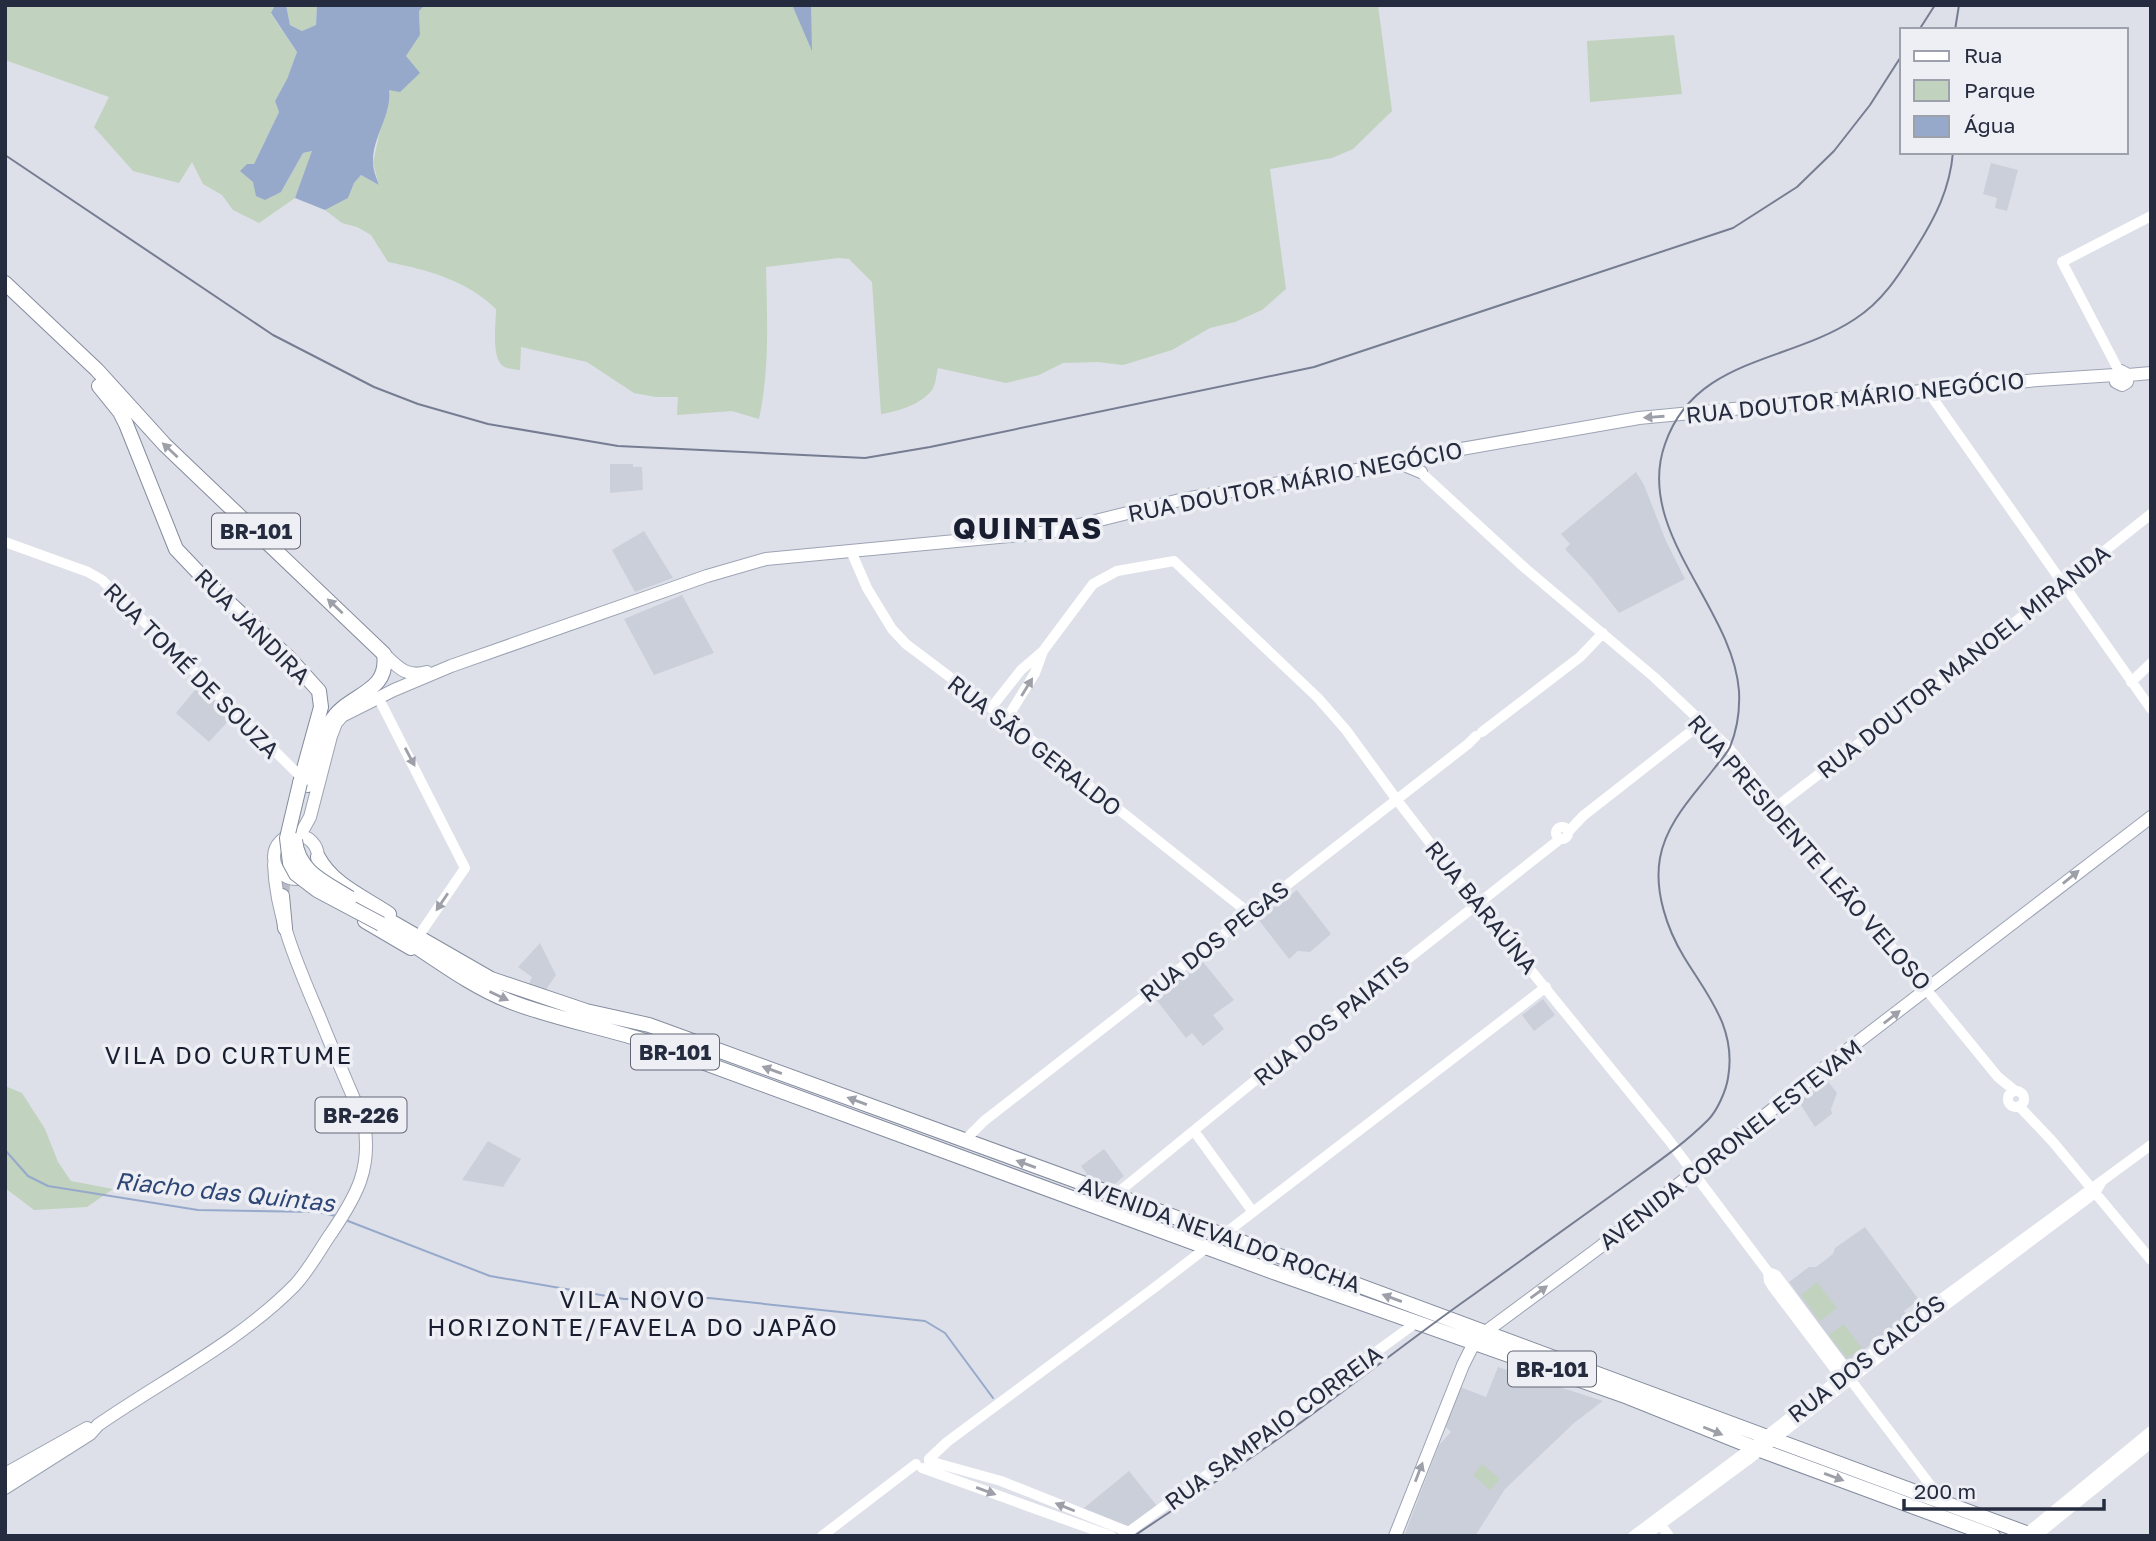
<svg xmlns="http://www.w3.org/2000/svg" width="2156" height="1541" font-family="'Golos Text',sans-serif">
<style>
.built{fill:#cbcfda}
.green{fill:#c1d2be}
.water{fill:#96a9ca}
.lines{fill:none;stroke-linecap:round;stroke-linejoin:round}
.stream{stroke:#96a9ca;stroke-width:2}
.highway-tunnel{stroke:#b8bcc6;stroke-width:14;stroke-dasharray:14 7;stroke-linecap:butt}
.primary-casing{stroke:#9ca3b4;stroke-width:14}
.highway-casing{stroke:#848c9f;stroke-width:16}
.secondary{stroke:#fff;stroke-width:10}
.primary{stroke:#fff;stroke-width:12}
.highway{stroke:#fff;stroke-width:14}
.tram{stroke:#767d92;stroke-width:2}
.highway-bridge-casing{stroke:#848c9f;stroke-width:16;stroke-linecap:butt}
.highway-bridge{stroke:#fff;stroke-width:14}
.oneway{fill:#9da0a9}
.labels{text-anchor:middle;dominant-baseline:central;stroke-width:7;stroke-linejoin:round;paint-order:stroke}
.shield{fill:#edeff5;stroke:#626676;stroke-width:2}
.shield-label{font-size:21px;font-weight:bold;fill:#262c3f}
.street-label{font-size:23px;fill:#262c3f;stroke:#edeff5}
.neighbourhood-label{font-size:24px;letter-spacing:2px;fill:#181e30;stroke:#edeff5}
.water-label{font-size:24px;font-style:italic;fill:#2e4675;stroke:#edeff5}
.district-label{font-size:30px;font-weight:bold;letter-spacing:2px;fill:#181e30;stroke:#edeff5}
</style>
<rect width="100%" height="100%" fill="#dde0e8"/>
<path class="built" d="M1991 163 2018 170 2007 211 1995 208 1997 198 1983 194Z
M610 464H633V467H642L643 490 610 493Z
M1636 472 1644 485 1666 541 1685 579 1619 613 1592 578 1565 549 1570 544 1561 534Z
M644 531 673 578 635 592 612 550Z
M682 595 714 653 654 675 624 619Z
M199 685 232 717 209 742 176 713Z
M1297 890 1331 934 1310 952 1298 951 1289 959 1258 919Z
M540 943 556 975 543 994 527 988 532 977 518 967Z
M1203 962 1234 1000 1213 1015 1224 1029 1203 1046 1192 1033 1186 1038 1155 998 1172 989 1173 985Z
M1543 999 1555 1015 1534 1031 1522 1015Z
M1826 1079 1837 1093 1831 1109 1832 1114 1815 1127 1799 1102Z
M488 1141 521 1159 503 1187 462 1180Z
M1104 1149 1124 1176 1109 1189 1082 1178 1087 1174 1081 1166Z
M1865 1227 1919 1300 1904 1311 1907 1316 1847 1363 1789 1282 1809 1267H1816L1833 1254 1835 1248Z
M1498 1367 1603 1401 1574 1423 1505 1489 1475 1536H1404L1439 1445 1451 1432 1445 1426 1460 1387 1486 1397Z
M1129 1471 1157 1506 1126 1529 1085 1512 1084 1508Z"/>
<path class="green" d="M5 5H275L271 14 297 52 287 79 275 101 279 112 254 164 281 192 303 153 313 151 295 198 259 223 233 210 222 195 203 184 192 162 179 183 133 171 94 127 109 97 5 60Z
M286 5H317L316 25 302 31 290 25Z
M425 5H794L811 48V5H1378L1392 111 1353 149 1332 158 1270 169 1286 289 1262 310 1235 322 1210 328 1172 350 1123 365 1098 362 1063 363 1039 375 1006 383 938 368C936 375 936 384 932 390 920 405 899 411 881 414L872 282 849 259 839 258 766 267C767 318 770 368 759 419L732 411 677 415 678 397H656L634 393 587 362 521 347 520 370C515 369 507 369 503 366 491 358 496 323 496 309 466 280 428 270 388 262L371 235 357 227 342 223 325 210 348 198 354 183 361 175 379 185 373 163 389 89 411 65 406 56 420 35 419 11Z
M1674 35 1682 94 1590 102 1587 41Z
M5 1086 22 1093 45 1129 58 1162 71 1181 113 1189 87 1207 34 1210 5 1188Z
M1817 1282 1837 1308 1820 1321 1801 1295Z
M1844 1324 1862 1348 1847 1358 1829 1335Z
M1482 1464 1500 1479 1490 1490 1473 1475Z"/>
<path class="water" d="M275 5H286L290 25 302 31 316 25 317 5H425L419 11 420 35 406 56 420 73 400 92 389 90C392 115 372 137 373 163 373 170 377 179 379 185L361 175 354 183 348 198 325 210 295 198 312 151 303 153 281 192 265 200 256 196 253 182 240 171 247 164H254L279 112 275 101 287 79 297 52 271 13Z
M794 5H811L812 51 793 7Z"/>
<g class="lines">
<path class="stream" d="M5 1150 28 1176 48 1186 198 1210 317 1212 336 1216
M348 1221 490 1276 624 1299 709 1298 925 1321 945 1333 993 1398"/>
<path class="highway-tunnel" d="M282 896 285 864 291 850"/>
<defs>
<path id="primary" d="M2115 375 2116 382 2122 385 2127 382 2128 375
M2128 375 2151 373
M1397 462 1421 472
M384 654C398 667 406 678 427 672
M274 857a22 22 0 1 1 44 0a22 22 0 1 1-44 0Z
M300 835 310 817 331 736 336 723 342 716 394 690 451 666 707 576 766 559 1051 532 1184 499 1417 460 1427 455 1639 418 2038 380 2115 375 2121 371 2128 375
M5 1474 87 1428
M5 1488 90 1434 98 1425C163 1380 239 1342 295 1285 309 1270 320 1249 332 1232 357 1195 372 1168 364 1122 349 1087 334 1053 320 1018 299 968 276 918 274 864
M1395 1536 1463 1365 1471 1349 1484 1333 1600 1247 1833 1061 2151 817"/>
<path id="highway" d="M5 283 97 370 165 445 384 654C390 695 346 693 330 723 319 742 315 764 308 785
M99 386 120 412 126 424 176 549 213 588 290 659 319 691 321 707 300 783
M318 857C333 885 364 897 389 914
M282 896 285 928
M378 914 491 979 586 1011 649 1025 1115 1195 2034 1536
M365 921 411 948
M403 938C437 960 471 986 509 1001 552 1018 598 1026 642 1040L1279 1274 1628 1397 1760 1450 1993 1536"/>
</defs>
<use href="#primary" class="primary-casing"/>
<use href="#highway" class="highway-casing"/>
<path class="secondary" d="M2119 371 2062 262 2151 216
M1927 390 2151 709
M1415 467 1526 569 1654 677 1727 746 1998 1077 2014 1090
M5 542 88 572 102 580 297 773
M851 551 867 588 892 629 906 644 991 708 1249 913
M2131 682 2151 663
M378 697 465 868 418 937
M991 708 1021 670 1043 651
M1006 720 1035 673 1043 651 1093 584 1117 571 1174 561 1318 698 1346 730 1397 800 1476 903 1668 1139 1768 1272 1776 1275 1848 1371 1850 1379 1943 1502
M1482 732 1580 657 1603 633
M1776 807 1942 680 2151 514
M1556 833a6 6 0 1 1 12 0a6 6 0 1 1-12 0Z
M1568 832 1583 816 1703 722
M2008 1099a8 8 0 1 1 16 0a8 8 0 1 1-16 0Z
M2019 1106 2053 1142 2151 1260
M1194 1131 1253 1212
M964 1141 984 1121 1468 744 1476 736
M1115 1195 1296 1047 1560 839
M1768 1272 1769 1281 1772 1286 1840 1376 1847 1378
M929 1459 947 1442 1154 1288 1546 987
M929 1461 1001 1481 1129 1532
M922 1468 1111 1536
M1657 1520 1669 1536
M822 1536 916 1464
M1123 1536 1417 1322
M1633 1536 1747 1451 1933 1305 2151 1145
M1645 1536 1748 1460 1938 1311 2095 1193 2101 1183
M2023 1536 2151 1431
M2036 1536 2151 1443"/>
<use href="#primary" class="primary"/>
<use href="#highway" class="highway"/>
<path class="tram" d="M1919 30 1935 5
M1955 30 1959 5
M5 155 273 335 374 387 418 404 488 424 618 446 865 458 930 447 1314 367 1733 228 1797 187 1834 151 1870 105 1902 55
M1134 1536C1181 1504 1229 1474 1275 1441 1342 1394 1406 1342 1473 1295 1522 1260 1571 1225 1619 1190 1649 1168 1681 1147 1708 1120 1717 1111 1726 1091 1728 1078 1737 1028 1707 995 1684 957 1667 929 1654 891 1660 858 1666 823 1693 796 1713 770 1719 762 1726 755 1730 747 1737 730 1740 710 1739 691 1733 607 1634 531 1665 444 1695 357 1789 363 1855 319 1883 301 1899 275 1916 248 1935 218 1950 189 1953 152"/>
<defs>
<path id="highway-bridge" d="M300 783 287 838 290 863 296 874 317 890 381 924
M295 840C298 872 325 882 350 898"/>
</defs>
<use href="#highway-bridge" class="highway-bridge-casing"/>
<use href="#highway-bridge" class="highway-bridge"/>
</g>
<defs><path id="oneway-solid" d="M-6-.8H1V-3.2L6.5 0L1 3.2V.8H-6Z" transform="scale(1.75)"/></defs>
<g class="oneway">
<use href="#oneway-solid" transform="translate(1654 417) rotate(176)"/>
<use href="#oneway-solid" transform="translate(170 450) rotate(-137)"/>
<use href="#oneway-solid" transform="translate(335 606) rotate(-137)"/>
<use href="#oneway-solid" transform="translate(1027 687) rotate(-58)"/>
<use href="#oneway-solid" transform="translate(410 757) rotate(62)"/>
<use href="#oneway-solid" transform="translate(2071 877) rotate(-39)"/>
<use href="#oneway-solid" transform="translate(442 902) rotate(124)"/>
<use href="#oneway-solid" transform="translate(499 996) rotate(25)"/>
<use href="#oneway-solid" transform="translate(1892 1017) rotate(-38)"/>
<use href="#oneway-solid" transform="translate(772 1070) rotate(-160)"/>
<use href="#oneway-solid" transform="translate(857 1101) rotate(-160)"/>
<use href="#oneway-solid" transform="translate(1026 1164) rotate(-160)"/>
<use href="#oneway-solid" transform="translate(1539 1292) rotate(-36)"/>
<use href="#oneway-solid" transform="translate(1392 1298) rotate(-160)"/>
<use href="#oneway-solid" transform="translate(1713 1431) rotate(22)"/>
<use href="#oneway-solid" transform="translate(1419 1472) rotate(-69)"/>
<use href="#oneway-solid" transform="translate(1834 1477) rotate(20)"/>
<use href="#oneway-solid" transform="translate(986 1491) rotate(20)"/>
<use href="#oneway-solid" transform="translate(1065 1507) rotate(-158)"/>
</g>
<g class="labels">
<g class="shield">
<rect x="212" y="513.5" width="88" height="35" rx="5"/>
<rect x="631" y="1034.5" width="88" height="35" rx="5"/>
<rect x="315.5" y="1097.5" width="91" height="35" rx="5"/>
<rect x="1508" y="1351.5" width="88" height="35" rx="5"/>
</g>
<g class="shield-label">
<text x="256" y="531">BR-101</text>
<text x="675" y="1052">BR-101</text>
<text x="361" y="1115">BR-226</text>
<text x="1552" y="1369">BR-101</text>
</g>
<g class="street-label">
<text transform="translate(1855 397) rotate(-6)">RUA DOUTOR MÁRIO NEGÓCIO</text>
<text transform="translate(1295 481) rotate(-11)">RUA DOUTOR MÁRIO NEGÓCIO</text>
<text transform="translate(253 626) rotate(45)">RUA JANDIRA</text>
<text transform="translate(1963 661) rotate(-38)">RUA DOUTOR MANOEL MIRANDA</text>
<text transform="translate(192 670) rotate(45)">RUA TOMÉ DE SOUZA</text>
<text transform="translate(1035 745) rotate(38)">RUA SÃO GERALDO</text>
<text transform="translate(1810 852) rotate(49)">RUA PRESIDENTE LEÃO VELOSO</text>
<text transform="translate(1482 907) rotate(51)">RUA BARAÚNA</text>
<text transform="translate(1214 941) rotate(-38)">RUA DOS PEGAS</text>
<text transform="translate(1331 1020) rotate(-39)">RUA DOS PAIATIS</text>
<text transform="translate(1730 1144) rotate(-38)">AVENIDA CORONEL ESTEVAM</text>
<text transform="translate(1220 1234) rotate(20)">AVENIDA NEVALDO ROCHA</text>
<text transform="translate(1866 1358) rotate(-38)">RUA DOS CAICÓS</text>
<text transform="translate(1273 1427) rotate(-36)">RUA SAMPAIO CORREIA</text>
</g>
<g class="neighbourhood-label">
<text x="229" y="1054">VILA DO CURTUME</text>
<text x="633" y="1298">VILA NOVO<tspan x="633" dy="28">HORIZONTE/FAVELA DO JAPÃO</tspan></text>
</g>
<g class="water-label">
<text transform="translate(225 1191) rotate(6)">Riacho das Quintas</text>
</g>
<g class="district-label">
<text x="1028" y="528">QUINTAS</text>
</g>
</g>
<rect width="2156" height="1541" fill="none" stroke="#262c3f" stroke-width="14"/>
<rect x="1900" y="28" width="228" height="126" fill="#edeff5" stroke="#9da1ac" stroke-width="2"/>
<rect x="1914" y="51" width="35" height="10" fill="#ffffff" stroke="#9da1ac" stroke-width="2"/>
<text x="1964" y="63" font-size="21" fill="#262c3f">Rua</text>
<rect x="1914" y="80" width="35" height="21" fill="#c1d2be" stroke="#9da1ac" stroke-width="2"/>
<text x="1964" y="98" font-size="21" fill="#262c3f">Parque</text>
<rect x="1914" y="116" width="35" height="21" fill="#96a9ca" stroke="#9da1ac" stroke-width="2"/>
<text x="1964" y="133" font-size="21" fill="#262c3f">Água</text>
<path d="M1904 1499v10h200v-10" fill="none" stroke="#262c3f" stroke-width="3.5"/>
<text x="1914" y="1499" font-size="21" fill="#262c3f" stroke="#edeff5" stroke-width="5" paint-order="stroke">200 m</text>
</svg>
